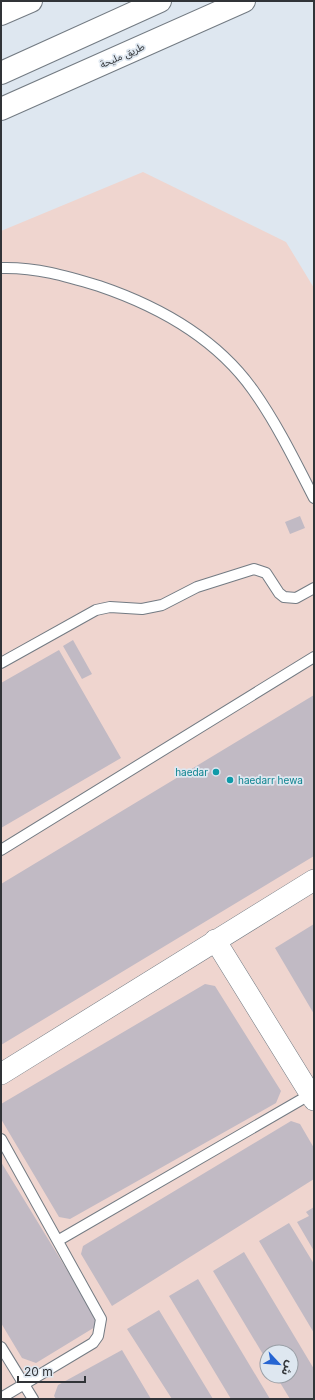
<svg xmlns="http://www.w3.org/2000/svg" width="315" height="1400" font-family="Inter,'Noto Sans Arabic',sans-serif">
<style>
.industrial{fill:#efd5cf;fill-rule:evenodd}
.building{fill:#c1bac4}
.lines{fill:none;stroke-linecap:round;stroke-linejoin:round}
.service-casing{stroke:#737b83;stroke-width:12}
.minor-casing{stroke:#737b83;stroke-width:22}
.primary-casing{stroke:#737b83;stroke-width:24}
.service{stroke:#fff;stroke-width:10}
.minor{stroke:#fff;stroke-width:21}
.primary{stroke:#fff;stroke-width:22}
.culture-dot{fill:#0f9aa8;stroke:#dee7f0;stroke-width:1.5}
.labels{text-anchor:middle;dominant-baseline:central;stroke-width:3.5;stroke-linejoin:round;paint-order:stroke}
.street-label{font-size:10px;fill:#313438;stroke:#dee7f0}
.culture-label{font-size:10px;fill:#0d838f;stroke:#dee7f0;text-anchor:end}
</style>
<rect width="100%" height="100%" fill="#dee7f0"/>
<path class="industrial" d="M143 172 286 242 314 288V1399H1V231ZM267 1352H291V1376H267Z"/>
<path class="building" d="M300 516 305 528 290 534 285 522Z
M73 640 92 674 82 679 63 646Z
M59 650 121 758 1 828V683Z
M314 695V856L1 1045V884Z
M314 924V1014L275 948Z
M205 984 215 986 281 1091 276 1103 70 1219 59 1217 1 1119V1104Z
M291 1121 300 1124 314 1148V1179L112 1306 81 1254 83 1246Z
M1 1162 100 1324 36 1363 22 1358 1 1323Z
M314 1207V1251L297 1222 309 1216 306 1212Z
M289 1223 314 1264V1333L259 1241Z
M244 1252 314 1369V1399H290L276 1376H291V1352H267V1361L213 1271Z
M198 1279 270 1399H231L169 1296Z
M159 1310 213 1399H172L127 1329Z
M122 1350 151 1399H56L54 1396 58 1385Z"/>
<g class="lines">
<defs>
<path id="service" d="M1 268C36 267 66 276 99 286 158 306 216 338 253 390 277 424 295 461 314 498
M1 663 96 610 110 607 142 609 162 605 197 587 254 569 266 573 279 593 284 597 296 598 314 588
M1 850 314 657
M1 1139 101 1319 98 1336 93 1343 1 1398
M59 1240 311 1094
M1 1347 33 1399"/>
<path id="minor" d="M215 940 314 1100
M1 1074 314 880"/>
<path id="primary" d="M1 14 31 1
M1 73 160 1
M1 109 244 1"/>
</defs>
<use href="#service" class="service-casing"/>
<use href="#minor" class="minor-casing"/>
<use href="#primary" class="primary-casing"/>
<use href="#service" class="service"/>
<use href="#minor" class="minor"/>
<use href="#primary" class="primary"/>
</g>
<g class="culture-dot">
<circle cx="216" cy="772" r="4"/>
<circle cx="230" cy="780" r="4"/>
</g>
<g class="labels">
<g class="street-label">
<text transform="translate(122 55) rotate(-24)">طريق مليحة</text>
</g>
<g class="culture-label">
<text x="208" y="772">haedar</text>
<text x="238" y="780" text-anchor="start">haedarr hewa</text>
</g>
</g>
<rect width="315" height="1400" fill="none" stroke="#313438" stroke-width="4"/>
<g transform="translate(279 1364) rotate(116)"><circle r="19" fill="#dee7f0" stroke="#999fa6"/>
<path d="M0-3L7 15L0 10L-7 15Z" fill="#2665d2"/>
<text y="-6" font-size="11" font-weight="bold" text-anchor="middle" fill="#313438">ش</text>
</g>
<path d="M18 1376v6h67v-6" fill="none" stroke="#313438" stroke-width="2"/>
<text x="24" y="1376" font-size="12" fill="#313438" stroke="#dee7f0" stroke-width="3" paint-order="stroke">20 m</text>
</svg>
